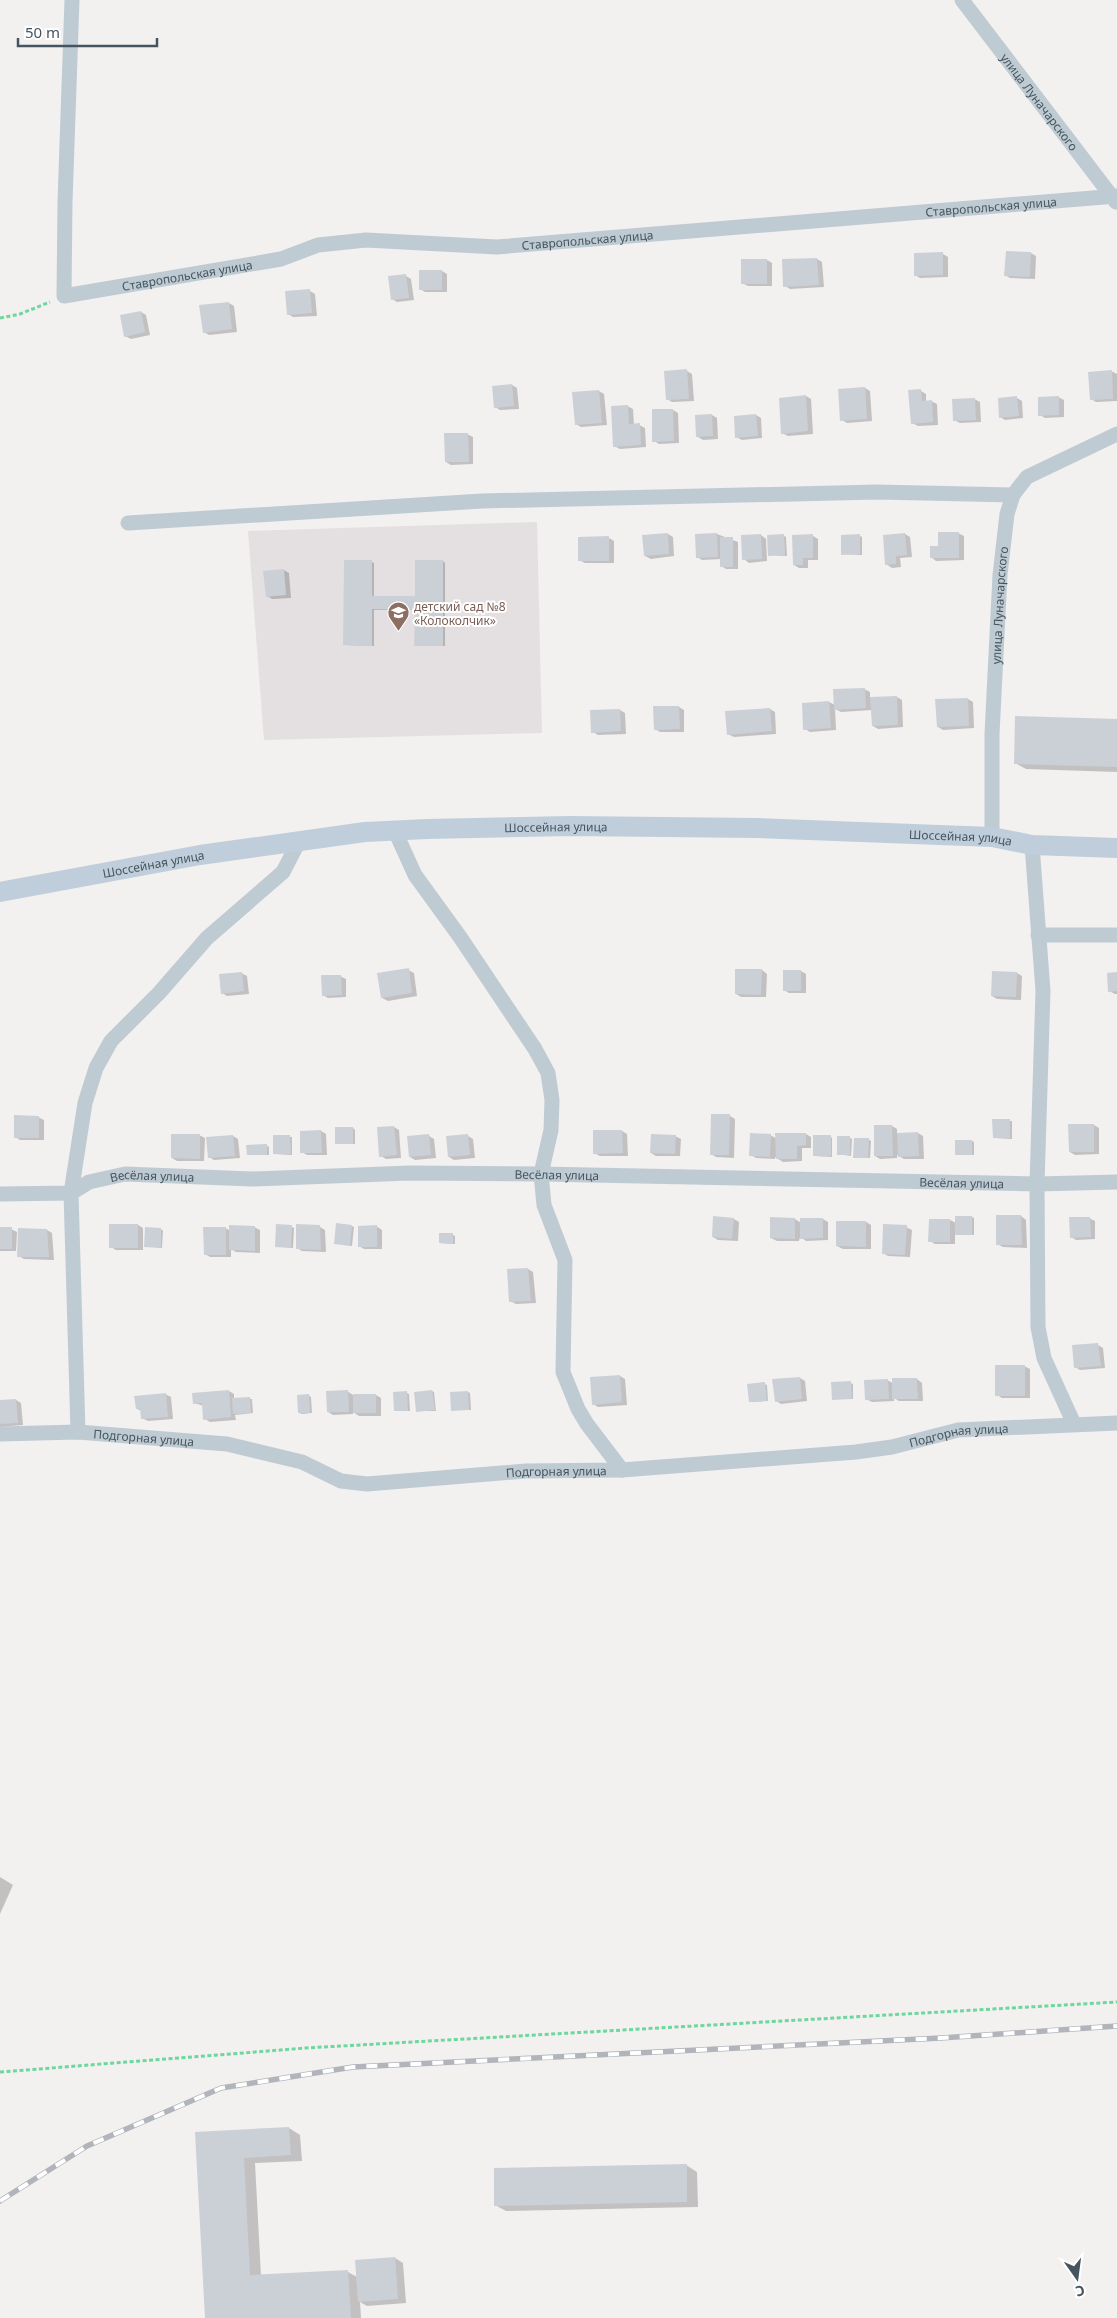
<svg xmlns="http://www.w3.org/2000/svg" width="1117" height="2318" font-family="'Noto Sans',sans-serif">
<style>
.education{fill:#e4e0e2}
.shadow{fill:#0003}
.building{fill:#cbd0d6}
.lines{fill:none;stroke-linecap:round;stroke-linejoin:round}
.path{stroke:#6dd79d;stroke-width:3;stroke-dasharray:4 2.5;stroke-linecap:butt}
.street{stroke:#bfcbd3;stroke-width:15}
.secondary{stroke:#c0cedb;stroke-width:20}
.rail-casing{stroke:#b1b5bb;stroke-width:5.5}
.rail{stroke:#fff;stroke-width:4;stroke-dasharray:11;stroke-linecap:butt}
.labels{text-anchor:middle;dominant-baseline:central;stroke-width:4;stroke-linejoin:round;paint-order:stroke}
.street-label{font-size:12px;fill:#455560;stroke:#fff}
.education-label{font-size:12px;fill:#785e54;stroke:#fff;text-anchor:start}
</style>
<rect width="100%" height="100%" fill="#f3f0f0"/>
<path class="education" d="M537 522 542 733 264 740 248 531Z"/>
<path class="shadow" d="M1007 253H1031L1036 256 1035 279 1010 278 1005 275Z
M943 254 948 257V277L920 278 915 275Z
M817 259 822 262 824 287 790 289 785 286 783 261Z
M767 260 772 263V286H748L742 283Z
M442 271 447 274V292H425L420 289Z
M406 276 411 279 414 300 397 302 392 299Z
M310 291 315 294 317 316 293 317 288 314Z
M229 303 234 306 237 332 209 335 204 332Z
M141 312 146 315 150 335 131 339 125 336Z
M687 371 692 374 694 401 672 402 667 399Z
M1111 371 1117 374V401L1096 402 1091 399Z
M512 385 517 388 519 409 500 410 495 407Z
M865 388 870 391 872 421 847 423 842 420Z
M599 391 604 394 607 425 581 427 576 424 574 393Z
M921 391 926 394V401H931L937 404 938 425 918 426 912 423Z
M806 396 811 399 813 434 788 436 782 433Z
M1058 397 1064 400V417L1045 418 1040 415Z
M1017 398 1022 401 1023 418 1005 420 1000 417Z
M974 399 980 402 981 422 960 423 954 420Z
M627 406 633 409 634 425H639L645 428 646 447 620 449 614 446Z
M673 410 678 413 679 443 659 444 654 441Z
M712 415 717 418 718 439 703 440 698 437Z
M756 415 761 418 762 438 742 440 736 437Z
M467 434 473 437V464L451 465 446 462Z
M958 533 964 536V560L936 561 931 557 939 547Z
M668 534 673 537 674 556 651 559 645 556Z
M717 534 738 542V569H726L721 566V559L702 560 697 557Z
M905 534 910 537 912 557 900 558 901 567 892 568 886 564Z
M761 535 766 539 767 561 749 563 744 559Z
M784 536 786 537 787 556 769 555Z
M813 536 818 539V560H808V568H799L794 565Z
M860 536 862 537V555L842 554Z
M609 538 614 541V563H585L579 560Z
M443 561 445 563V646L416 645V610H374V646L345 645 372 562 374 563V597L416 598Z
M284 570 289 573 291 598 272 599 267 596Z
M864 689 870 692V698L897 697 902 700 903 727 878 729 873 726 872 710 841 712 835 709 836 730 810 732 805 729 803 704 829 702 835 705Z
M968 699 973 702 974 728 943 730 938 727Z
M679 707 684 710V732H660L655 729Z
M770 709 775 712 776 734 734 737 728 734Z
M620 710 625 713 626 734 598 735 593 732Z
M1117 720V772L1026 769 1015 763Z
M408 970 414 973 417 996 388 1001 382 998Z
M762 970 767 974 766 997H741L736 994Z
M801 971 806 974V993H789L784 990Z
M241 973 247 976 249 994 227 996 222 993Z
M1017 973 1022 976 1021 1000 997 999 992 996Z
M1117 973V994H1115L1109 991Z
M340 976 346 979V997L328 998 323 995Z
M730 1116 735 1119 734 1158 716 1157 711 1154Z
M38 1117 44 1120V1140H20L15 1137Z
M994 1120 1012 1121V1139L994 1138Z
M1094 1125 1099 1128V1154L1075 1155 1070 1152Z
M892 1126 897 1129V1134L918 1133 923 1136 924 1159H904L897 1155V1158L880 1159 875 1156Z
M394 1127 399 1130 401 1158 386 1159 381 1156Z
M353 1128 355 1130V1144L336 1143Z
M321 1131 326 1134 327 1155H307L302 1152Z
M622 1131 627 1134 628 1156H600L594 1153Z
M806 1134 811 1137V1148H802V1161L783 1162 775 1157V1159L756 1158 751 1155 770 1135 777 1139Z
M199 1135 205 1138 204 1161H177L172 1158Z
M233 1136 238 1139 240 1158 214 1160 209 1157Z
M274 1136 292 1137V1155L274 1154Z
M429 1136 434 1139 436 1158 415 1160 410 1157Z
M468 1136 473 1139 475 1158 454 1160 449 1157Z
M675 1136 681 1139 680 1156H656L651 1153Z
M830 1136 832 1138V1157L814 1156Z
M850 1138 852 1139 851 1156 838 1154Z
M868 1139 871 1141 870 1158 854 1157Z
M972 1141 974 1142V1155L956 1154Z
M266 1145 269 1147V1155L248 1154Z
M1021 1216 1026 1220 1027 1248 1003 1247 997 1244Z
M972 1217 974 1218V1235L955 1233V1244H935L930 1241 950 1220 956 1223Z
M1089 1218 1095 1221V1239L1076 1240 1071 1237Z
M734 1219 739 1222 738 1241 718 1240 713 1237Z
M795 1219 801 1223 823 1219 828 1222V1240L806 1241 800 1237 799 1241H777L771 1238Z
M837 1222H866L871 1225V1249H843L837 1246Z
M111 1225H138L143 1228V1250H116L111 1247Z
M352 1226 354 1227 352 1246 335 1243Z
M376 1226 382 1230V1249H364L359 1246Z
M254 1227 260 1230V1253L236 1252 231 1249V1257H210L205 1254 225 1228 231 1231Z
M292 1227 294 1228 293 1248 277 1246Z
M320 1227 325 1230 326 1252 302 1251 297 1248Z
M906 1227 912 1230 910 1257 888 1256 883 1253Z
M146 1228 163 1230 162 1248 146 1246Z
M0 1229H11L17 1232 16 1251H0Z
M47 1230 52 1233 54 1260 24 1259 19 1256Z
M453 1235 455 1236V1244L440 1243Z
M528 1269 533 1272 536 1303 516 1304 510 1301Z
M1098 1345 1103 1348 1105 1368 1080 1370 1075 1367Z
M1024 1366 1030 1369V1398H1002L997 1395Z
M620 1376 625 1379 627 1405 598 1407 593 1404Z
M800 1378 805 1381 807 1401 781 1404 776 1401 774 1380Z
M917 1379 922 1383 923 1401H899L894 1398V1401L872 1402 866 1399 887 1380 894 1384Z
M850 1383 853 1384V1399H833Z
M764 1384 767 1385 768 1401 751 1402Z
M229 1391 234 1394V1399H252L253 1413 235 1415 236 1420 210 1422 205 1419 204 1406 194 1403Z
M347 1391 353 1395H376L381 1398V1416H359L353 1412V1414L333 1415 328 1412Z
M432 1391 434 1392 436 1411H417L415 1393Z
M468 1392 470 1393 471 1410H452Z
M407 1393 409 1394 410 1411H395Z
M165 1394 171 1397 173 1419 148 1421 142 1418V1411L137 1409Z
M308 1395 311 1397 312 1413 302 1414 299 1413Z
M16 1400 21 1403 23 1425 0 1427V1401Z
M0 1877 13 1885 0 1914Z
M289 2128 300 2135 302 2161 255 2163 261 2276 348 2272 357 2277 395 2258 403 2263 406 2303 367 2306 360 2302 361 2318H206L197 2133Z
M686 2165 697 2172 698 2207 506 2211 495 2205Z"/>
<path class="building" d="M1006 251 1031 252 1030 277 1004 276Z
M943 252V275L914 276V253Z
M817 258 819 285 783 287 782 259Z
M741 259H767V284H741Z
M419 270H442V290H419Z
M406 274 409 298 391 300 388 276Z
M310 289 312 313 287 315 285 291Z
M229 302 232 329 203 333 199 305Z
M141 311 145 332 124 337 120 315Z
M687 369 689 399 666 400 664 371Z
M1112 370 1113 399 1090 400 1088 372Z
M512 384 514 406 494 408 492 386Z
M865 387 867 419 840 421 838 389Z
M921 389 922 401 932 400 933 422 911 424 908 390Z
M599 390 602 423 575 425 572 392Z
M806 395 808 431 781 434 779 398Z
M1017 396 1019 416 999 418 998 398Z
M1059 396V415L1038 416V397Z
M975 398 976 420 953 421 952 399Z
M628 405 629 424 640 423 641 445 613 447 611 406Z
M652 409H673L674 441 652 442Z
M712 414 713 436 696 437 695 415Z
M756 414 758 436 735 438 734 416Z
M444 433H468L469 462H445Z
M938 532H959V558H930V546H938Z
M668 533 669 554 644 556 642 535Z
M717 533 718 557 696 558 695 534Z
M905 533 907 555 896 556V564L885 565 883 535Z
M761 534 762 559 742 560 741 535Z
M784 534 785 555 768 556 767 535Z
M813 534V558H803V565H793L792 535Z
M860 534V554L841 555V535Z
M609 536V561H578V537Z
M720 537H733V567H720Z
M344 560H372V596H415V560H443V646H414L415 610 372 609V646L343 645Z
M284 569 286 595 266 597 263 571Z
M865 688 866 708 834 710 833 689Z
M897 696 898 725 872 726 870 697Z
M968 698 969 726 937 727 935 699Z
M829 701 831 728 803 730 802 703Z
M653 706H679L680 729 654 730Z
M770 708 772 731 727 735 725 711Z
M620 709 621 731 591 733 590 710Z
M1015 716 1117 719V767L1014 764Z
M409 968 412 993 381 998 377 973Z
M735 969H762L761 995 735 994Z
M783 970H801V991H783Z
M992 971 1017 972 1016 997 991 996Z
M242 972 244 991 221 994 219 974Z
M1117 972V991L1108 992 1107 973Z
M321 975H341L342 995 322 996Z
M711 1114H730L729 1155H710Z
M14 1115 39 1116V1138H14Z
M992 1119H1010V1138H993Z
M1068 1124H1094V1152H1069Z
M874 1125H892L893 1156H874Z
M394 1126 397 1155 379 1157 377 1127Z
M335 1127H353V1144H335Z
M321 1130 322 1153H300V1131Z
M593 1130H622L623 1153 593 1154Z
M918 1132 919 1156 898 1157 897 1133Z
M750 1133 771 1134 770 1157 749 1156Z
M775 1133H806V1145L797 1146V1159H776Z
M171 1134H200V1159L171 1158Z
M429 1134 431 1155 409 1157 407 1136Z
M468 1134 470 1155 448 1157 446 1136Z
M651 1134 676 1135 675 1154 650 1153Z
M233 1135 235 1156 208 1158 206 1137Z
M273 1135H290L291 1154H273Z
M813 1135H831V1156H813Z
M837 1136H850V1155H837Z
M854 1138H869L868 1158H853Z
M955 1140H972V1155H955Z
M267 1144V1155H247L246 1145Z
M996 1215H1021L1022 1245H996Z
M713 1216 734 1218 732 1239 712 1237Z
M955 1216H972V1235H955Z
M770 1217 795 1218V1239L770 1238Z
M1069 1217H1090L1091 1237 1070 1238Z
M800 1218H823V1238L800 1239Z
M929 1219H950V1242H928Z
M836 1221H866V1247L836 1246Z
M336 1223 352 1225 350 1246 334 1244Z
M109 1224H138V1248H109Z
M276 1224 292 1225 291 1248 275 1247Z
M296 1224 320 1225 321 1250 296 1249Z
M883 1224 907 1225 905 1255 882 1254Z
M229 1225 255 1226V1251L229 1250Z
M377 1225V1247H358V1226Z
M0 1227H12V1249H0Z
M145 1227 161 1228V1248L144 1247Z
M203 1227H226V1255H204Z
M18 1228 47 1229 49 1257H17Z
M439 1233H453V1244L439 1243Z
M528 1268 531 1301 509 1302 507 1269Z
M1098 1343 1101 1366 1074 1368 1072 1345Z
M995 1365H1025V1396H995Z
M620 1375 622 1402 592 1405 590 1377Z
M800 1377 802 1399 775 1402 772 1379Z
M892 1378H917L918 1399H892Z
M888 1379 889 1399 865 1400 864 1380Z
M851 1381 852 1399 832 1400 831 1382Z
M765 1382 767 1401 749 1402 747 1384Z
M229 1390 231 1417 203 1420 202 1403 193 1404 192 1393Z
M348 1390 349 1412H327L326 1391Z
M432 1390 435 1410 416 1412 414 1392Z
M407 1391 408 1411H394L393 1392Z
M468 1391 469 1410 451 1411 450 1392Z
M166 1393 168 1417 141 1419 140 1409H136L134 1396Z
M309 1394 310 1413H298L297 1395Z
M353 1394H376V1413H353Z
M250 1397 251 1413 233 1414 232 1398Z
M16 1399 18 1423 0 1424V1400Z
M289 2127 291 2155 244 2158 250 2275 348 2270 351 2318H205L195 2132Z
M687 2164V2202L494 2206V2168Z
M395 2257 398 2299 358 2302 355 2260Z"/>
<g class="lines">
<path class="path" d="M0 318 20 314 50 302
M0 2072 306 2048 1117 2002"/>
<g class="street">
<path id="s1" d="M72 0 65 202 64 296 281 259 318 245 366 240 497 247 1117 196"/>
<path id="s2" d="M962 0 1116 202"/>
<path d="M128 523 482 501 878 492 1013 495"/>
<path d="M395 831 415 875 460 937 535 1049 548 1073 552 1100 551 1130 541 1174 544 1205 565 1260 563 1372 578 1409 587 1424 622 1470"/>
<path id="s3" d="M992 837V734L1000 575 1007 514 1013 495 1027 477 1117 434"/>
<path d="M1032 845 1043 991 1037 1184 1038 1327 1044 1358 1074 1424"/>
<path d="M1038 935H1117"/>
<path id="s4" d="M0 1194 71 1193 89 1182 125 1174 252 1179 410 1173 541 1174 1037 1184 1117 1182"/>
<path d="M78 1432 71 1193 85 1103 96 1068 111 1041 159 993 207 938 283 872 299 841"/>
<path id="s5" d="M0 1434 78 1432 227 1444 302 1462 341 1481 367 1484 526 1471 622 1470 856 1452 892 1447 958 1430 1117 1423"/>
</g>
<path class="secondary" id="s6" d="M0 892 200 855 365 832 427 829 570 826 757 828 992 837 1032 845 1117 848"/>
<defs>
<path id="rail" d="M0 2201 87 2146 221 2088 353 2067 941 2038 1117 2026"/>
</defs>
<use href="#rail" class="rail-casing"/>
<use href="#rail" class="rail"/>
</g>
<defs>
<symbol id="school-pin" viewBox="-11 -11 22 30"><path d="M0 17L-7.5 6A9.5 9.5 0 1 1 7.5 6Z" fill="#8d6e63" stroke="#fff"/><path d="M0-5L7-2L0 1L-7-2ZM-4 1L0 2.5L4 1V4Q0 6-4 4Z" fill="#fff"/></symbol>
</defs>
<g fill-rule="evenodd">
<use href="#school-pin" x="386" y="600" width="25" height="34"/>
</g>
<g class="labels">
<g class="street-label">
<text stroke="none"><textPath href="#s2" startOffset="128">улица Луначарского</textPath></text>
<text stroke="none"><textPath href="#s1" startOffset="1231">Ставропольская улица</textPath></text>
<text stroke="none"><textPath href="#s1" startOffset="826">Ставропольская улица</textPath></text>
<text stroke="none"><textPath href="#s1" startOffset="421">Ставропольская улица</textPath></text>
<text stroke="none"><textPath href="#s3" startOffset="232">улица Луначарского</textPath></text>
<text stroke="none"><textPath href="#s6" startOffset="561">Шоссейная улица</textPath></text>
<text stroke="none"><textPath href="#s6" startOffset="966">Шоссейная улица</textPath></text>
<text stroke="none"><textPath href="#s6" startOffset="156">Шоссейная улица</textPath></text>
<text stroke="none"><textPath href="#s4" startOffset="561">Весёлая улица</textPath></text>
<text stroke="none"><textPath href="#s4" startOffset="156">Весёлая улица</textPath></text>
<text stroke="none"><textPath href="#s4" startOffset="966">Весёлая улица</textPath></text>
<text stroke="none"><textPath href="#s5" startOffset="969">Подгорная улица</textPath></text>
<text stroke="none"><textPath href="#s5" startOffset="144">Подгорная улица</textPath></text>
<text stroke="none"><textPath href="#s5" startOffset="564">Подгорная улица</textPath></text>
</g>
<g class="education-label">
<text x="414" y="606">детский сад №8<tspan x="414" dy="14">«Колоколчик»</tspan></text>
</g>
</g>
<g transform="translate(1077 2278) rotate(166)" stroke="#ffffff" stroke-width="4" paint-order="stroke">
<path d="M0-4L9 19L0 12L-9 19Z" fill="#455560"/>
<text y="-8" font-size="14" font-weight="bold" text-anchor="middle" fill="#455560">С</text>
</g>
<path d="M18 38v8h139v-8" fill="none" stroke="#455560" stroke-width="2.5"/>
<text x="25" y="38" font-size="15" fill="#455560" stroke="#ffffff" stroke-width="4" paint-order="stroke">50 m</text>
</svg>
